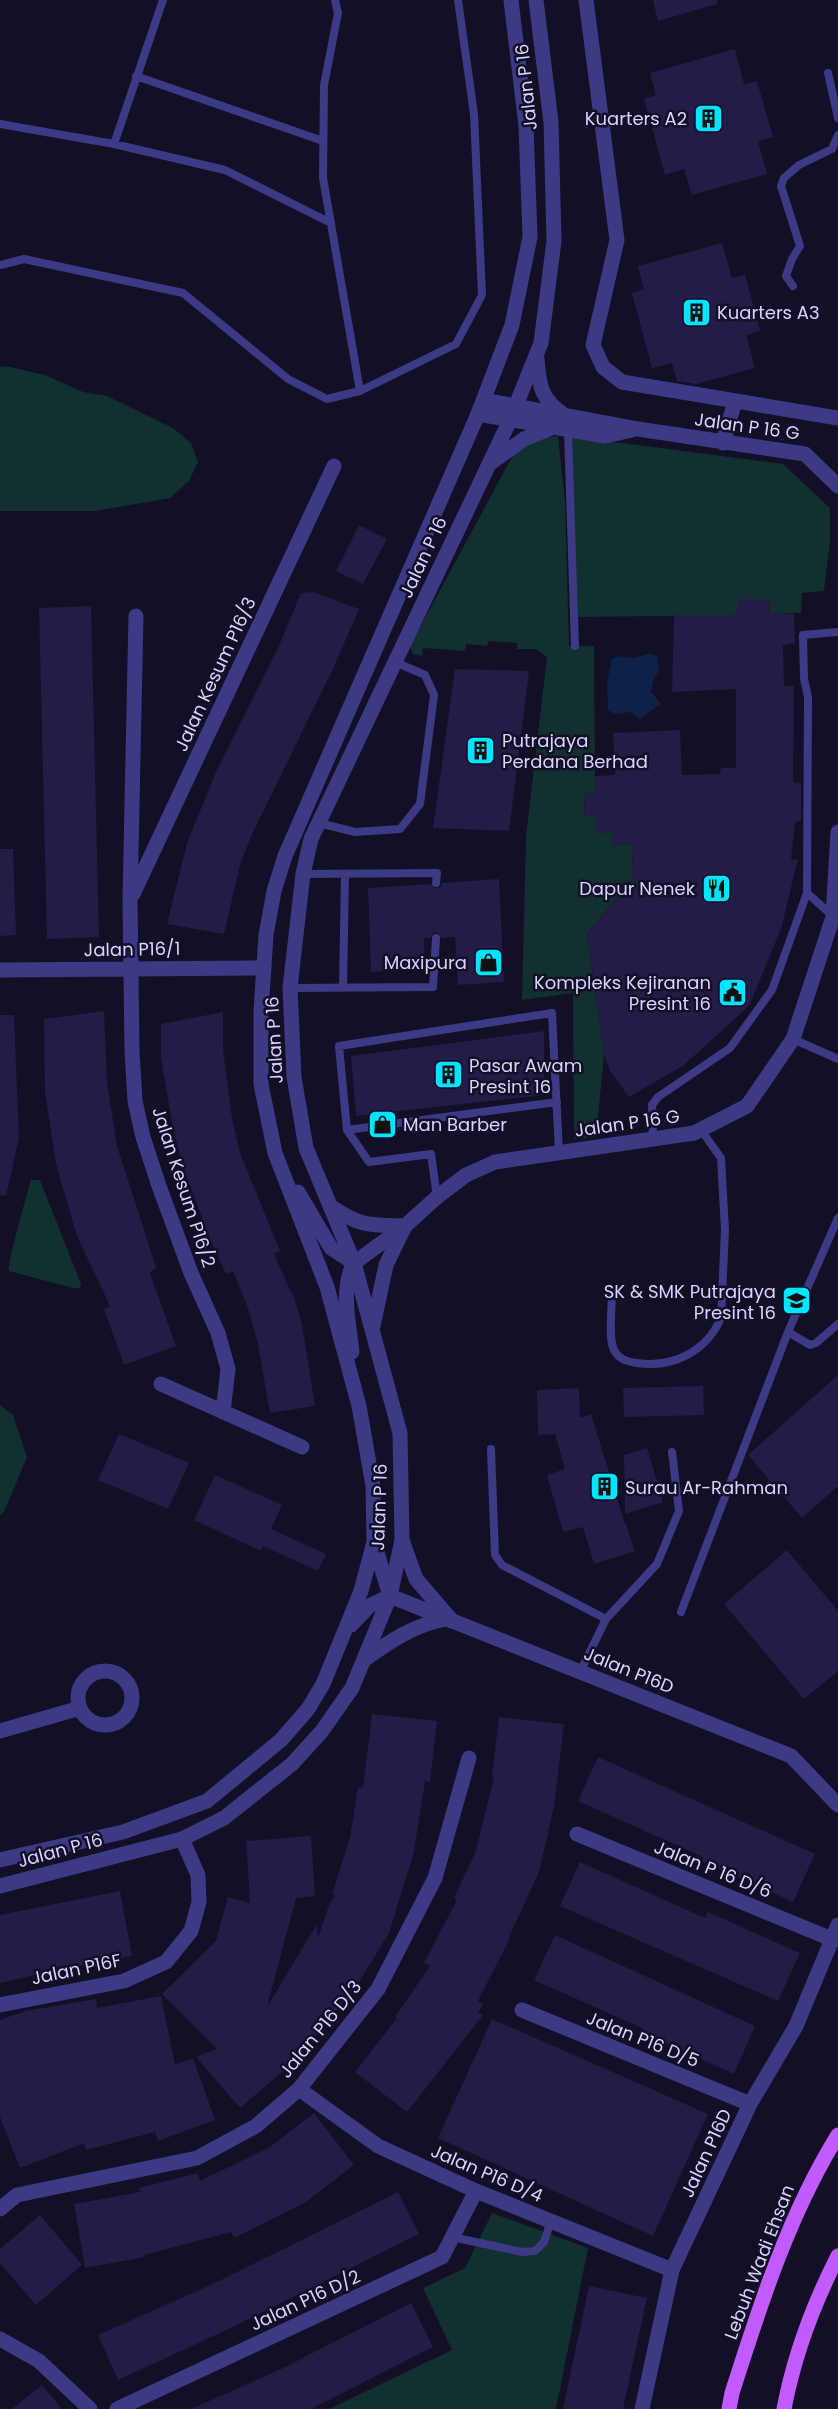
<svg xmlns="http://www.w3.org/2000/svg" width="838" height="2409" font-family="Poppins,sans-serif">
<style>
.green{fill:#12302f}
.water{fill:#0c2248}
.building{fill:#241b47}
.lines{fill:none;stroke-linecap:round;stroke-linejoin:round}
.service{stroke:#3d3a85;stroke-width:8}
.minor{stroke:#3d3a85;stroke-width:15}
.tertiary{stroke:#3d3a85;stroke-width:15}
.primary{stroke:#c25bff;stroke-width:15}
.labels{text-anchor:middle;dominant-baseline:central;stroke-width:5;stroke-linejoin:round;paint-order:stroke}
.street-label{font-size:18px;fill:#d9d4ff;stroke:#130f26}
.poi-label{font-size:18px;fill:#d9d4ff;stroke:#130f26;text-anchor:end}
</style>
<rect width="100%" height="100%" fill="#130f26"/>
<path class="green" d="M6 366 45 375 83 392 107 396 173 428 191 443 198 462 189 481 170 498 96 511H0V367Z
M558 436 565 502 569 646H594L595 793 585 794 584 816 596 817 597 833 613 832V846L632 844 633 880 587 933 604 1055 596 1137 574 1139 573 993 522 1000 526 836 547 657 536 649H517V643L488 641 487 646 466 644 465 651 423 648 422 656 413 654 410 646 513 455C527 445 540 437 558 436Z
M568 436 783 464 830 508V541L824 591 802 593 801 613 770 614 769 599H740L739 615 578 617 574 499Z
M31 1180H40L81 1284 80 1288H73L9 1271C7 1264 27 1194 31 1180Z
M0 1405 13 1415 27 1457 4 1512 0 1515Z
M492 2213 588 2248 556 2409H329L452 2350 423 2288 465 2268Z"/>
<path class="water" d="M649 654 657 656 659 671 654 678 651 692 661 704 640 719 630 712 614 714 608 710 607 682 612 659 620 656 633 658Z"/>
<path class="building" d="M653 0H717V4L658 21Z
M735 49 744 84 757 81 773 137 758 141 767 174 692 195 684 169 665 175 644 99 656 95 650 73Z
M722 243 732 278 745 275 760 331 746 335 755 368 696 384 677 381 672 363 652 368 632 293 644 289 638 266Z
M359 525 387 539 363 584 336 571Z
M313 592 359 609 331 673 252 834 240 865 224 934 167 924 187 843 216 772 278 648 301 593Z
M739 599H769L770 614H794L795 643 783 645 784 686H794L793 782 801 783V821L795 822 791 860 798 859 781 929 749 1006 684 1065 629 1097 610 1071 604 1055 587 933 633 880 632 844 612 846 613 832 597 834 596 817H584L585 794 595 793V776L615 775 613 733 680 730 682 775 720 774 721 768H736V689L672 692 674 615H735Z
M91 606 99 937 47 939 39 608Z
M455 669 529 671 509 831 433 828Z
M0 849H13L16 935 0 936Z
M499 879 504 982 458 985 455 937 442 938 437 932 433 933 430 938H424L425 969 371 972 368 888 430 884 436 889 441 887 442 883Z
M104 1011 107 1083 117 1146 156 1267 150 1273 176 1346 124 1365 104 1309 110 1306 77 1236 56 1164 45 1092 44 1019Z
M223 1012V1050L232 1118 240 1153 280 1251 274 1254 292 1294H293L302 1324 315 1406 270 1413 258 1344 247 1305 233 1271 226 1274 210 1239 184 1170 173 1128 161 1058V1024Z
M0 1015H14L19 1138 6 1196 0 1195Z
M544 1031V1095L356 1116 351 1056Z
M838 1375V1486L802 1518 748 1455Z
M703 1386 704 1415 624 1417 623 1388Z
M579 1388 580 1418 591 1414 625 1524H626L635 1551 594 1564 583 1527 563 1532 547 1475 565 1469 555 1434 538 1435 537 1390Z
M119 1434 189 1463 168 1509 98 1480Z
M647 1448 663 1502 625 1514 624 1455Z
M215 1475 282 1505 271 1529 326 1554 318 1571 263 1546 261 1551 194 1520Z
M787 1550 838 1611V1671L804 1699 724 1604Z
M372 1714 437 1721 430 1782 425 1781 414 1852 389 1933 348 2000 346 1999 296 2060 240 2108 196 2057 217 2049 162 1994 216 1941 228 1897 250 1903 246 1841 311 1836 315 1896 296 1898 267 2007 317 1924 318 1938 329 1905 335 1895H332L350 1837 358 1787 363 1788Z
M499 1717 564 1724 554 1807 539 1872 509 1937 510 1938 478 2001 483 2004 478 2012 483 2015 407 2112 355 2072 397 2018 395 2017 430 1966 424 1963 457 1900 454 1898 476 1851 494 1777H492Z
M598 1757 815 1854 793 1902 702 1861 703 1857 578 1801Z
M580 1862 705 1918 708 1912 800 1953 778 2001 560 1906Z
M120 1891 132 1956 73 1967 72 1966 0 1983V1915Z
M555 1935 755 2026 734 2074 642 2033 644 2029 534 1980Z
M161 1996 175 2065 193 2058 215 2120 158 2141 155 2132 86 2150 84 2143 20 2168 0 2117V2020L25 2011 96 1999 97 2008Z
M492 2019 708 2114 653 2236 438 2138Z
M314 2113 354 2165 306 2202 234 2238 231 2232 144 2255 145 2257 85 2268 74 2204 140 2192 139 2188 198 2173 200 2181 270 2147Z
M398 2192 419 2234 233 2327 118 2380 98 2335 213 2284Z
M40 2215 82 2265 36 2305 0 2263V2249Z
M589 2286 647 2298 623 2409H563Z
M411 2303 433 2347 311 2409H191L279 2370Z
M42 2385 62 2409H12Z"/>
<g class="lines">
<path class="service" d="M335 0 338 13 324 85 323 178 360 391 456 344 482 295 474 114 458 0
M828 73 838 118
M136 76 323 141
M0 124 114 144 225 170 331 223
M114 144 163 0
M0 265 24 259 183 293 288 379 327 399 360 391
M793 286 786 276 792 259 800 246 781 186 784 178 799 165 832 149 838 135
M568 431 575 646
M319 823 355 832 400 829 420 804 434 695 425 675 395 662
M303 874 437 873 436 883
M807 893 834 917
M290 988 433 987 436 938
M343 988 345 874
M793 1039 838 1059
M347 1130 557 1102
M653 1138 652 1105 658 1097 730 1048 772 990 807 893 808 697 804 679 803 635 838 632
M437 1197 431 1154 369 1162 347 1130 339 1046 552 1013 559 1152
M612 1294C612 1308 608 1339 614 1350 618 1359 628 1362 637 1363 673 1368 706 1352 721 1318L725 1230 721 1158 701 1130
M788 1332 810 1345 816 1343 838 1324
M491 1449 495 1555 502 1565 606 1619
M681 1612 788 1332 838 1218
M580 1672 606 1619 657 1564 679 1511 672 1452
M452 2237 522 2252 535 2251 544 2242 551 2221"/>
<path class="minor" d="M586 0 617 240 593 345 603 367 622 382 838 418
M484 400 638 429 805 454 838 486
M478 414 605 436 632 430
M723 443 735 401
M136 616 130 899 132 1051 135 1101 143 1137 159 1186 191 1273 218 1333 228 1369 223 1412
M133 894 334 466
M0 970 264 968
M354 1263 405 1226 437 1197 466 1175 495 1162 694 1133 747 1106 793 1039 833 917 838 832
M161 1384 302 1447
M390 1596 791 1756 838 1805
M78 1698a27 27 0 1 1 54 0a27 27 0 1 1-54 0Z
M0 1731 80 1708
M577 1834 834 1940
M0 2005 124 1981 166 1962 191 1931 199 1902 198 1875 182 1839
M522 2010 750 2104
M299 2089 378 2146 476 2191 672 2270
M0 2209 17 2195 197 2158 256 2126 299 2089 378 1989 435 1878 469 1758
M0 2339 39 2361 90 2409
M117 2409 442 2257 476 2191
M642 2409 672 2270 750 2104 796 2026 838 1925"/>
<path class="tertiary" d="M537 359C539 386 541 399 564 415
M492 462 524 439 551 428
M298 1192 331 1248 354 1263
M330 1206C361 1227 369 1225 405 1226L386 1265 373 1326
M352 1352C349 1323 340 1290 354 1263
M402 1540 416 1579 452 1621
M351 1625 369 1606 390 1596 375 1546
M364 1660C390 1641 414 1625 446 1619
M0 1860 123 1832 207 1801 281 1740 308 1709 323 1684 361 1591 374 1542 373 1486 359 1406 327 1287 275 1153 261 1084V1011L266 935 274 891 285 856 478 414 512 325 530 237 526 126 511 0
M0 1886 182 1839 224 1818 292 1764 322 1731 352 1688 390 1596 402 1540 400 1433 354 1263 306 1148 294 1077 290 988 303 874 311 839 510 420 541 343 554 241 551 122 536 0"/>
<path class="primary" d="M729 2409 732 2393C760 2305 789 2214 838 2135
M784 2409C794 2356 813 2305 838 2256"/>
</g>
<defs>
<symbol id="building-square" viewBox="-11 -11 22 22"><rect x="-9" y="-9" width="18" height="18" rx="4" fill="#00e5ff" stroke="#130f26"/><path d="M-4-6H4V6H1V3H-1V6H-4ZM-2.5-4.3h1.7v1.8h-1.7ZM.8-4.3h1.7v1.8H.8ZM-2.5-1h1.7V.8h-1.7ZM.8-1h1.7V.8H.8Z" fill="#111"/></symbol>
<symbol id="restaurant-square" viewBox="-11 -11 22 22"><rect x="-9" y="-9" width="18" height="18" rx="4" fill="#00e5ff" stroke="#130f26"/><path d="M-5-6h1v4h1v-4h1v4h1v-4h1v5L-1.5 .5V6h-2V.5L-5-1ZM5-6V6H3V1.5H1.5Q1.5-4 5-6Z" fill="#111"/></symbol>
<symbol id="shop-square" viewBox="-11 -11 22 22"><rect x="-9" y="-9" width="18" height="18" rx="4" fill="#00e5ff" stroke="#130f26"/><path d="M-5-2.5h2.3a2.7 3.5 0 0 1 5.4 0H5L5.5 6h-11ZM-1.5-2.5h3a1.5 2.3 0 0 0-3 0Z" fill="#111"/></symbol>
<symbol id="civic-square" viewBox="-11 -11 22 22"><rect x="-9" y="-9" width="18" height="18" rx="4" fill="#00e5ff" stroke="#130f26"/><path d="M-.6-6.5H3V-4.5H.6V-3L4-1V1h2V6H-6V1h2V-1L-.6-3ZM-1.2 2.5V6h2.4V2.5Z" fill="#111"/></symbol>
<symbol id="school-square" viewBox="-11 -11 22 22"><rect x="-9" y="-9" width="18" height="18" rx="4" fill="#00e5ff" stroke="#130f26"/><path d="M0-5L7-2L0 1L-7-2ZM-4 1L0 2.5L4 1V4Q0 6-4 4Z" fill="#111"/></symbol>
</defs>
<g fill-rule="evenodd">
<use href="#building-square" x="692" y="102" width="33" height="33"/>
<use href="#building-square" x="680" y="296" width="33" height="33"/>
<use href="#building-square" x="464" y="734" width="33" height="33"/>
<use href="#restaurant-square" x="700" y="872" width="33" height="33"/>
<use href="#shop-square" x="472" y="946" width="33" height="33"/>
<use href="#civic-square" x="716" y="976" width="33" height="33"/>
<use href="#building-square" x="432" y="1058" width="33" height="33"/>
<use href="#shop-square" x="366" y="1108" width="33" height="33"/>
<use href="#school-square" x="780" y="1284" width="33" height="33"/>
<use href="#building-square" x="588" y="1470" width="33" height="33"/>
</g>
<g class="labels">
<g class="street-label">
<text transform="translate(526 87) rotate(-96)">Jalan P 16</text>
<text transform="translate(747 426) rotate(8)">Jalan P 16 G</text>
<text transform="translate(423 557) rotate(-65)">Jalan P 16</text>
<text transform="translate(215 674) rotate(-65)">Jalan Kesum P16/3</text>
<text transform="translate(132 949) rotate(-1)">Jalan P16/1</text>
<text transform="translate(274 1040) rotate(-93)">Jalan P 16</text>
<text transform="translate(627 1123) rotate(-8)">Jalan P 16 G</text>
<text transform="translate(184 1187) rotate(72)">Jalan Kesum P16/2</text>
<text transform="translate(379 1507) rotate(-88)">Jalan P 16</text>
<text transform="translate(629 1670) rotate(22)">Jalan P16D</text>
<text transform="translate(60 1850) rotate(-15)">Jalan P 16</text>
<text transform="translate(713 1869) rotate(22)">Jalan P 16 D/6</text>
<text transform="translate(76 1969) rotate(-12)">Jalan P16F</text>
<text transform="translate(320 2029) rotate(-51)">Jalan P16 D/3</text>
<text transform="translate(643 2039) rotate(22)">Jalan P16 D/5</text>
<text transform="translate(706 2153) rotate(-65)">Jalan P16D</text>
<text transform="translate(487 2173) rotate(23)">Jalan P16 D/4</text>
<text transform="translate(759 2262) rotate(-69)">Lebuh Wadi Ehsan</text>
<text transform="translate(305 2300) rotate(-25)">Jalan P16 D/2</text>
</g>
<g class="poi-label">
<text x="687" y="118">Kuarters A2</text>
<text x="717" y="312" text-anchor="start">Kuarters A3</text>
<text x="502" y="740" text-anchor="start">Putrajaya<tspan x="502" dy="21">Perdana Berhad</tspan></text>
<text x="695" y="888">Dapur Nenek</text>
<text x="467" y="962">Maxipura</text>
<text x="711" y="982">Kompleks Kejiranan<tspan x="711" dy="21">Presint 16</tspan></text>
<text x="469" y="1065" text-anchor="start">Pasar Awam<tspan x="469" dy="21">Presint 16</tspan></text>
<text x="403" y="1124" text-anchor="start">Man Barber</text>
<text x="776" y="1291">SK &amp; SMK Putrajaya<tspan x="776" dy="21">Presint 16</tspan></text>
<text x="625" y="1487" text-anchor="start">Surau Ar-Rahman</text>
</g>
</g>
</svg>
